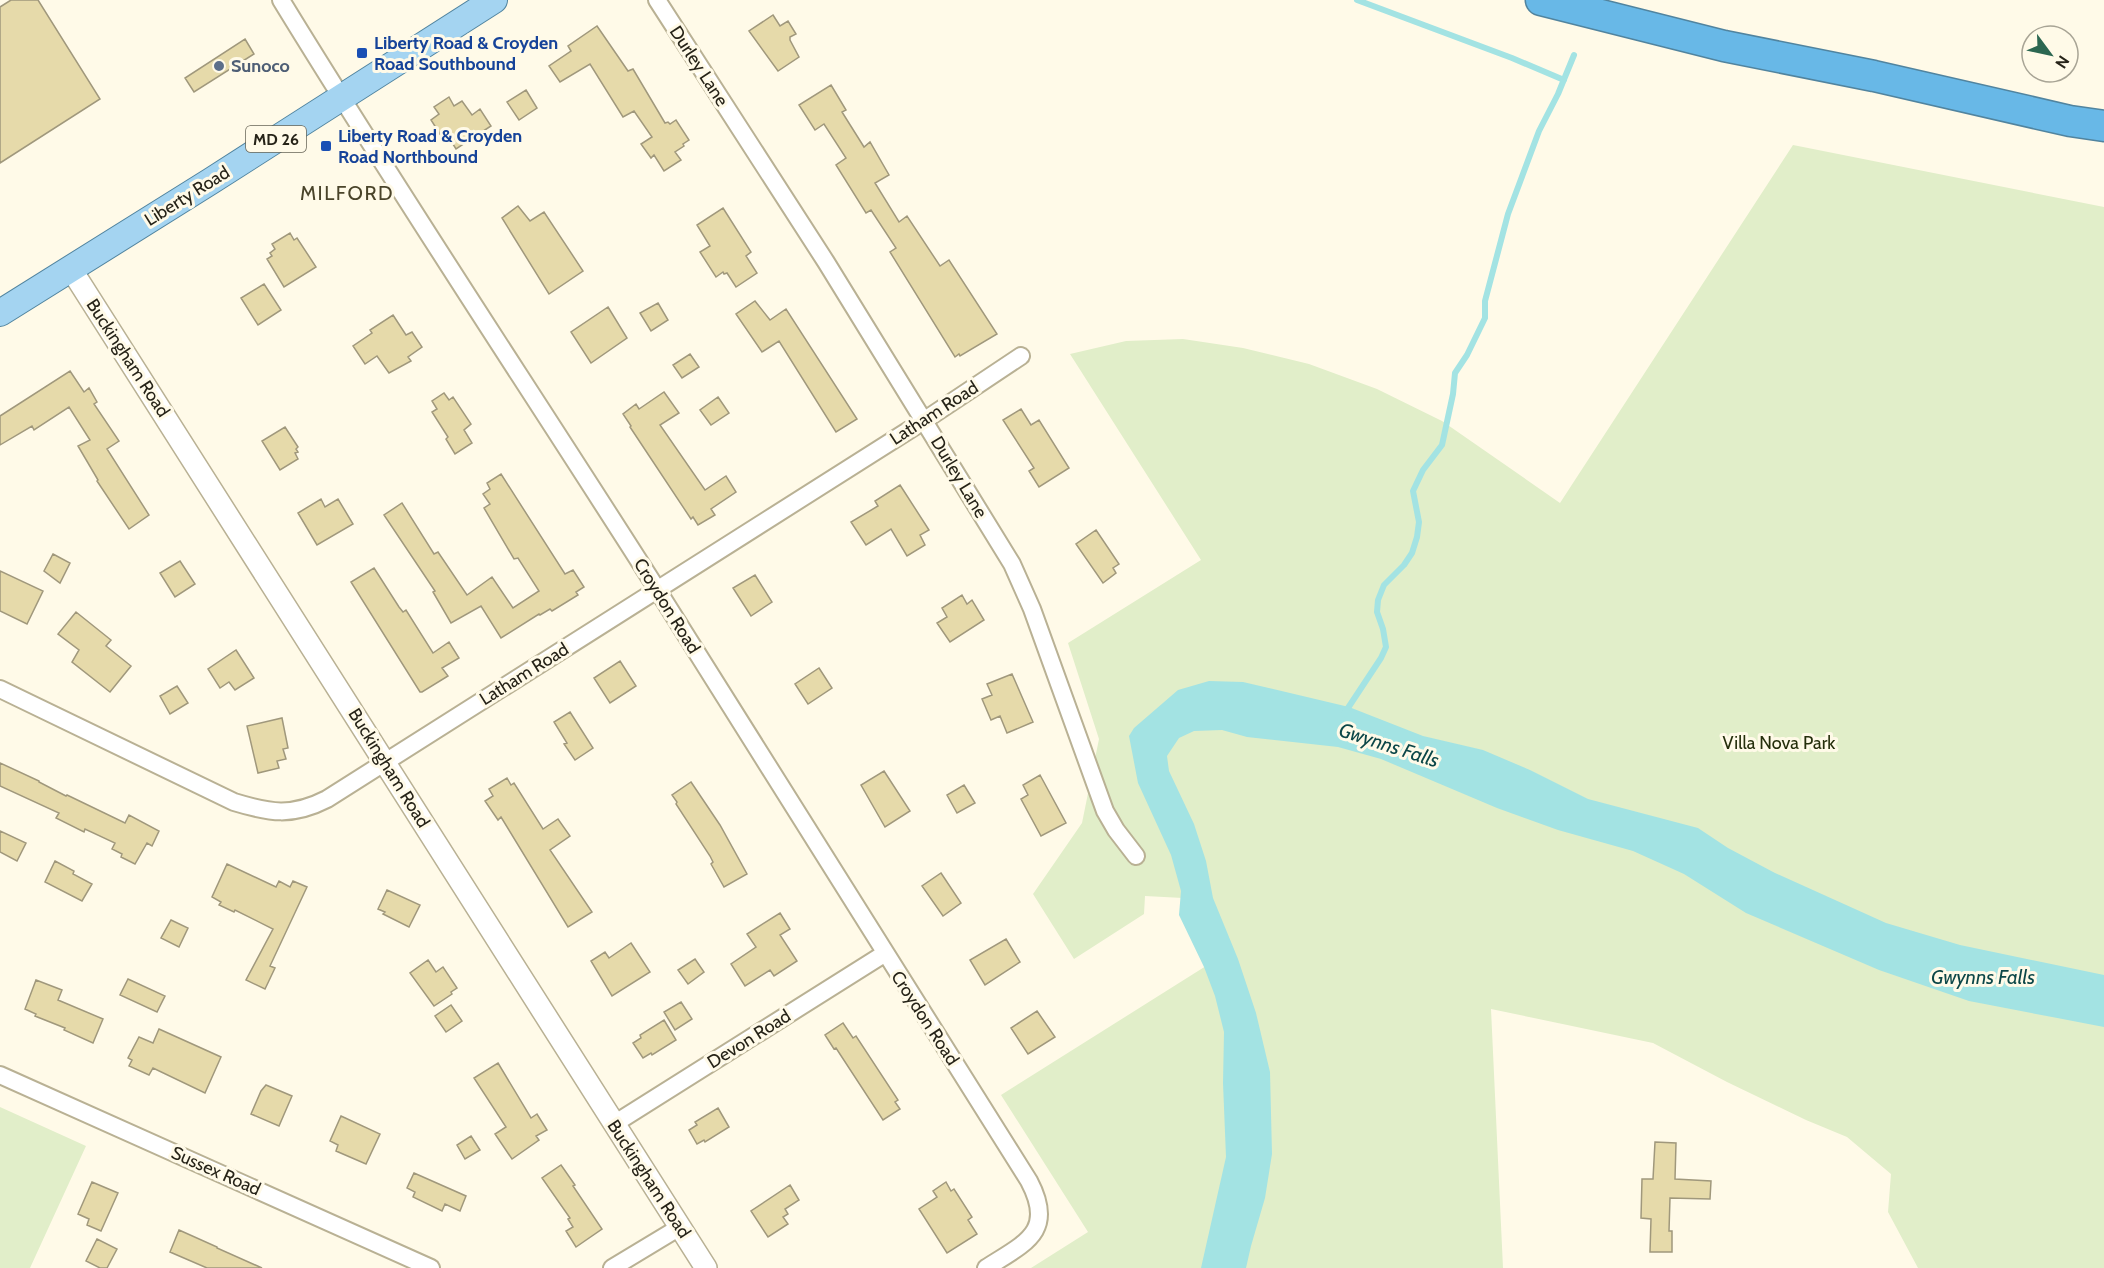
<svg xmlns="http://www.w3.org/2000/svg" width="2104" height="1268" font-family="Cabin,sans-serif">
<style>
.green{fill:#e1eec9}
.water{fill:#a3e3e3}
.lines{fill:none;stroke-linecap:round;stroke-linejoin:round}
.stream{stroke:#a3e3e3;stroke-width:6}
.building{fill:#e6daaa;stroke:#a0987c;stroke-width:1.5}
.minor-casing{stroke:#b9b194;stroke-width:20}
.tertiary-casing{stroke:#b9b194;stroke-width:24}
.primary-casing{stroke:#51849f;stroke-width:28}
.motorway-casing{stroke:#51849f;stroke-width:33}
.minor{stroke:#fff;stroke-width:16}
.tertiary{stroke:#fff;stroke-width:21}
.primary{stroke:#a4d4f1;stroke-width:26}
.motorway{stroke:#68b8e7;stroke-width:30}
.transit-dot{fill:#1a4fb4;stroke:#fffae8;stroke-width:2}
.service-dot{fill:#5c6f8a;stroke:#fffae8;stroke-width:2}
.labels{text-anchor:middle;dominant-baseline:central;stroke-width:6;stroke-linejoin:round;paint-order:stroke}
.shield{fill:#fffae8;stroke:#676456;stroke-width:1.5}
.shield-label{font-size:16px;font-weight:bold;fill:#262318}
.transit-label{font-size:18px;font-weight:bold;fill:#164399;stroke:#fffae8;text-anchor:start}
.service-label{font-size:18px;font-weight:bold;fill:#4e5e75;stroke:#fffae8;text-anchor:start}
.street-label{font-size:18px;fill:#262318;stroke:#fffae8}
.park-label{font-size:18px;fill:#252f0c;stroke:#fffae8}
.neighbourhood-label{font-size:20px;letter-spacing:1.5px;fill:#4a442a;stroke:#fffae8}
.water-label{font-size:20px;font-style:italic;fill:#0c4748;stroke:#fffae8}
</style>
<rect width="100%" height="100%" fill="#fffae8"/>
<path class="green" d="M1793 145 2104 207V1268H1918L1888 1212 1891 1174 1847 1137 1806 1120 1727 1082 1653 1043 1491 1009 1503 1268H1031L1088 1232 1001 1095 1233 949 1183 898 1145 896 1144 914 1074 959 1033 894 1082 823 1099 739 1068 643 1201 560 1070 354 1126 341 1183 339 1243 348 1309 364 1377 389 1442 421 1560 503Z
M0 1107 86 1146 30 1268H0Z"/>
<path class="water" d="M1209 681 1243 682 1349 707 1423 736 1483 750 1530 770 1588 799 1698 828 1728 848 1775 873 1886 923 1960 945 2104 975V1027L1969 1001 1879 970 1746 913 1684 874 1633 851 1558 830 1497 808 1381 759 1338 747 1247 737 1222 730 1194 731 1179 738 1167 756 1169 771 1194 824 1206 861 1213 898 1238 959 1256 1013 1270 1072 1272 1154 1265 1198 1251 1246 1246 1268H1201L1226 1157 1223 1083 1224 1032 1215 996 1204 967 1179 915 1181 891 1171 855 1138 783 1129 736 1134 728 1178 690Z"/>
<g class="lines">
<path class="stream" d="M1357 0 1512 58 1564 80
M1344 714 1381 658 1386 647 1383 629 1377 612 1378 600 1384 585 1404 565 1412 553 1417 537 1419 522 1413 491 1423 470 1442 445 1453 394 1455 373 1467 355 1485 318V301L1508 214 1539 131 1558 94 1574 55"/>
</g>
<path class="building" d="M11 0H38L100 99 0 163V7Z
M773 15 780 26 788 21 796 34 790 37V40L799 57 778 71 749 31Z
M597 26 628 71 633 69 665 123 668 122 670 124 676 120 689 140 683 144 684 146 675 152 681 160 664 171 654 155 651 158 641 144 652 137 634 111 623 117 590 64 560 82 549 66 571 51 568 46Z
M245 39 254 54 194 92 185 78Z
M831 85 846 110 842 112 864 147 870 142 889 175 875 183 899 222 907 216 940 266 949 260 997 334 960 356 959 354 955 357 890 252 896 248 871 210 866 213 836 165 846 158 824 124 815 130 799 105Z
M526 90 537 108 519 120 507 102Z
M449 97 454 106 462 101 472 115 480 109 491 126 456 149 448 136 446 138 442 132 440 134 431 120 439 114 434 107Z
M518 206 530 221 544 212 583 271 549 294 502 218Z
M723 208 751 252 746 256 757 273 736 287 727 273 724 274 723 272 716 277 700 252 710 246 697 225Z
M290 233 294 240 297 238 316 267 284 287 267 259 272 256 270 253 275 249 272 244Z
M264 284 281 310 258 325 241 298Z
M755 301 770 320 786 309 857 419 836 432 779 341 762 352 736 314Z
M658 303 668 320 651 331 640 313Z
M608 307 627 338 591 363 571 332Z
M393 315 406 335 412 332 422 347 408 357 411 361 389 373 377 356 365 364 353 346 372 333 370 330Z
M690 354 699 367 682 378 673 365Z
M70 371 84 392 89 388 97 402 94 404 119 441 107 449 149 515 129 529 97 481 98 480 78 446 90 440 69 407 34 430 32 426 0 445V416Z
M664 392 679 413 660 425 705 490 726 476 736 492 711 509 715 515 698 525 693 517 691 519 630 427 631 426 623 414 636 404 639 409Z
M444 393 449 400 453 397 471 424 464 430 472 443 455 454 446 439 448 437 432 412 437 409 432 401Z
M718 397 729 413 711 425 700 410Z
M1021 409 1031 425 1039 420 1069 468 1039 487 1029 471 1034 468 1003 420Z
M285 427 298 447 296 449 298 452 295 453 298 459 280 470 262 441Z
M501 474 565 574 573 570 584 587 576 592 578 595 552 611 550 609 540 615 539 614 501 638 481 606 451 623 433 592 435 591 384 515 402 503 434 554 438 552 467 595 492 577 513 608 539 591 518 558 514 559 484 508 490 504 483 494 490 489 487 483Z
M900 485 929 530 920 535 925 545 907 556 891 529 866 545 851 522 878 506 875 501Z
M321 499 325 507 338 499 353 524 317 545 298 513Z
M1096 530 1119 564 1113 568 1116 573 1103 583 1076 544Z
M53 554 70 563 60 583 44 571Z
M180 561 195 584 175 597 160 573Z
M374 568 399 607 403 612 406 610 433 653 449 642 459 658 442 668 448 676 422 692H420L351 582Z
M0 571 43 591 27 624 0 611Z
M755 575 772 602 751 616 733 588Z
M962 595 967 604 972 600 984 620 950 642 937 623 947 617 942 608Z
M76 612 111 640 106 646 131 666 110 692 72 662 79 650 58 634Z
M236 650 254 678 235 690 229 682 220 688 208 669Z
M620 661 636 686 610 703 594 678Z
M819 668 832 688 808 704 795 684Z
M1012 674 1033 722 1007 733 1000 716 991 720 982 699 992 695 987 684Z
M177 686 188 703 170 714 160 696Z
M570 712 593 748 575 760 564 744 567 743 554 722Z
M282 718 288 748 283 749 286 759 277 761 279 768 258 773 247 726Z
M0 763 39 781V782L66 796 67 795 125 823 129 815 159 831 152 846 147 843 135 864 121 857 122 854 112 849 115 843 85 829 84 832 56 818 59 813 0 786Z
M884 771 910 811 885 827 861 785Z
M1040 775 1066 823 1041 836 1021 799 1028 795 1023 785Z
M507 778 511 785 514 783 543 829 558 819 570 836 550 850 592 912 568 927 501 817 498 820 485 801 493 796 489 789Z
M691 782 720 825 747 874 724 887 711 864 713 862 710 856 676 804 677 802 672 795Z
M964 785 975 803 957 813 947 795Z
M0 831 26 843 17 861 0 852Z
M55 861 74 871 73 874 92 884 82 901 45 882Z
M227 864 276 887 279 881 290 887 293 881 307 887 270 966 275 968 265 989 246 980 273 929 235 910 234 912 219 905 221 902 212 897Z
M941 873 961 903 943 916 922 886Z
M387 890 420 905 409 927 383 914 385 912 378 909Z
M780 913 790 929 780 935 797 961 774 976 770 970 745 986 731 964 756 947 747 934Z
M171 920 188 928 179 947 161 938Z
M1006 939 1020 962 985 985 970 960Z
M631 943 650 972 612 996 591 961 605 952 609 958Z
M695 959 704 972 688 984 678 970Z
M428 960 436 972 443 967 457 988 451 992 452 994 434 1006 410 973Z
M128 979 165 996 157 1012 120 995Z
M36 980 62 990 58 1000 103 1019 93 1043 64 1030 65 1028 35 1016 36 1014 25 1009Z
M681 1002 692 1019 675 1030 664 1012Z
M451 1005 462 1021 446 1032 435 1016Z
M1037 1011 1055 1037 1028 1054 1011 1028Z
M664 1020 676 1040 652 1055 651 1053 643 1058 633 1043 641 1038 640 1035Z
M843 1023 853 1038 856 1036 898 1100 895 1102 900 1109 883 1120 836 1048 834 1049 825 1035Z
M159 1029 221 1057 205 1093 153 1068 149 1075 129 1066 132 1060 128 1058 139 1037 153 1043Z
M498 1063 531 1118 537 1114 547 1130 536 1136 539 1140 512 1159 495 1134 506 1127 474 1078Z
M266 1085 292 1096 279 1126 251 1114 261 1091Z
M718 1108 729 1127 705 1142 704 1140 697 1144 689 1130 697 1125 695 1122Z
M341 1116 380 1134 366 1164 336 1151 338 1145 330 1141Z
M471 1136 480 1150 465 1159 457 1145Z
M1655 1142 1676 1143 1675 1179 1711 1181 1710 1199 1670 1198 1669 1231H1672V1252H1650L1651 1219 1641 1218 1642 1179H1653Z
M561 1165 575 1185 573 1186 602 1229 576 1247 566 1231 573 1227 568 1219 570 1218 542 1178Z
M414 1173 466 1196 460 1211 445 1204 442 1211 413 1197 415 1192 407 1188Z
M92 1182 118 1193 101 1231 87 1225 89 1219 78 1214Z
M946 1182 951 1191 954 1189 972 1217 968 1220 977 1234 947 1253 919 1209 937 1197 933 1191Z
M790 1185 799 1200 785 1209 788 1214 783 1217 788 1224 768 1237 751 1211Z
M179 1230 217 1247V1248L262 1268H207L170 1252Z
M97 1239 117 1249 107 1268H100L86 1261Z"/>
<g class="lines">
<defs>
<path id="minor" d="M281 0C402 198 531 391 655 586 781 784 903 984 1029 1181 1056 1232 1025 1243 986 1268
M657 0 826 262 1012 564 1032 609 1105 811 1116 830 1136 856
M0 689 234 802C270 813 292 817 327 799L925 420 1021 356
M0 1075 431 1268
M614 1124 884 954
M612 1268 680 1227"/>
<path id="tertiary" d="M71 269 706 1268"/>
<path id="primary" d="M0 313 211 181 494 0"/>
<path id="motorway" d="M1541 0 1724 46 1874 76 2070 121 2104 126"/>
</defs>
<use href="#minor" class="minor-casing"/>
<use href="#tertiary" class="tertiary-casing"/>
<use href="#primary" class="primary-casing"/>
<use href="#motorway" class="motorway-casing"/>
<use href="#minor" class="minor"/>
<use href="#tertiary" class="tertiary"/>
<use href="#primary" class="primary"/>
<use href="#motorway" class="motorway"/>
</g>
<g class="transit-dot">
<rect x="356" y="47" width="12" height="12" rx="3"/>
<rect x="320" y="140" width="12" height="12" rx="3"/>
</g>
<circle class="service-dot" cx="219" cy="66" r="6"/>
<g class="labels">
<rect class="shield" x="246" y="126" width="60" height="26" rx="4.5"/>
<g class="shield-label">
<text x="276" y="139">MD 26</text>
</g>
<g class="transit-label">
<text x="374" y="43">Liberty Road &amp; Croyden<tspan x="374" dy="21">Road Southbound</tspan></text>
<text x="338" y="136">Liberty Road &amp; Croyden<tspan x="338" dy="21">Road Northbound</tspan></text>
</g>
<g class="service-label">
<text x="231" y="66">Sunoco</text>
</g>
<g class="street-label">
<text transform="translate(699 66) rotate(57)">Durley Lane</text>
<text transform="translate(187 196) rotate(-32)">Liberty Road</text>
<text transform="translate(128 358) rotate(57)">Buckingham Road</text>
<text transform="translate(934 413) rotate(-33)">Latham Road</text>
<text transform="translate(959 477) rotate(59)">Durley Lane</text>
<text transform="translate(667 606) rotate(58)">Croydon Road</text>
<text transform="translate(524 674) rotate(-32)">Latham Road</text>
<text transform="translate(389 768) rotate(58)">Buckingham Road</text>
<text transform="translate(925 1018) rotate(57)">Croydon Road</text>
<text transform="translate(749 1039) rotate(-32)">Devon Road</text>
<text transform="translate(216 1171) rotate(24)">Sussex Road</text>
<text transform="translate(649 1179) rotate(57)">Buckingham Road</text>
</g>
<g class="park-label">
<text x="1779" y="743">Villa Nova Park</text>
</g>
<g class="neighbourhood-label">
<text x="347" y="193">MILFORD</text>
</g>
<g class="water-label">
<text transform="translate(1389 745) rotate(18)">Gwynns Falls</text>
<text x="1983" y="977">Gwynns Falls</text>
</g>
</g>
<g transform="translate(2050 54) rotate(123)"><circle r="28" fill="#fffae8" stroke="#a8a495" stroke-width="1.5"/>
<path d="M0-4.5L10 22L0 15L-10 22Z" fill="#2c6751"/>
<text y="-9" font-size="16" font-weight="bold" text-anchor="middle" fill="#262318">N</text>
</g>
</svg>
